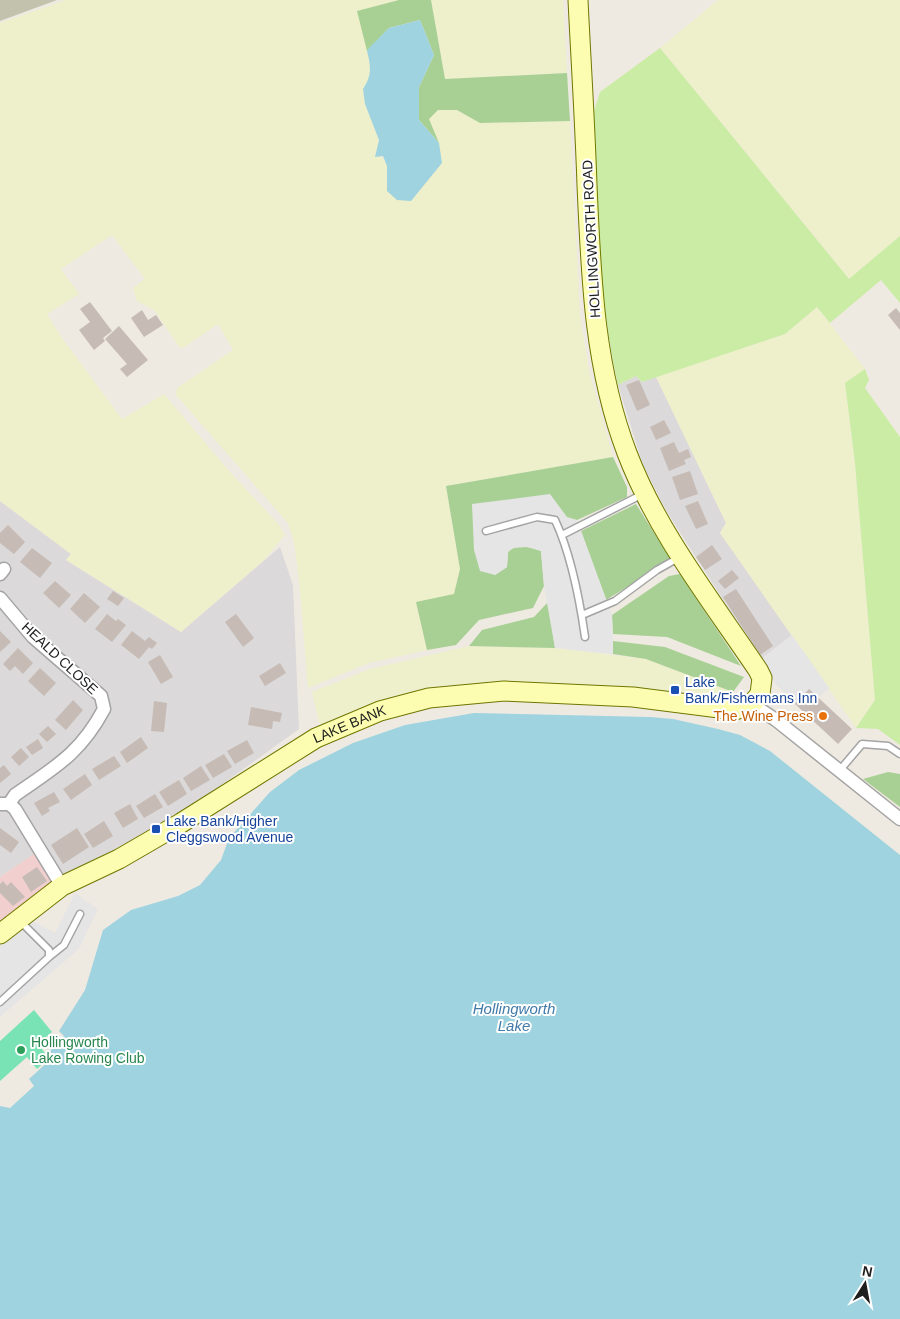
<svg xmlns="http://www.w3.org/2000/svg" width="900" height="1319" font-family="Helvetica,sans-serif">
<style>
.residential{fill:#dbd9d9}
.commercial{fill:#f1cfcf}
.construction{fill:#c3c3ad}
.farmland{fill:#eeefcb}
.grass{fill:#caeca4}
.forest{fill:#a8d094}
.pitch{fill:#7ae3b6}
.parking{fill:#e5e5e5}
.water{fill:#9fd3df}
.building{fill:#c6bbb5}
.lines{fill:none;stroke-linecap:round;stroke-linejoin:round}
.lane-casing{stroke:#a4a4a4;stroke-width:9}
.street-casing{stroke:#a4a4a4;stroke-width:15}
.secondary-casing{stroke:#6f7700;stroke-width:21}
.lane{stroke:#fff;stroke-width:6}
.street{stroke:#fff;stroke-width:12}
.secondary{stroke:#fcfdb1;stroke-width:19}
.transit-dot{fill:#1a4fb4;stroke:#fff;stroke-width:2}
.food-dot{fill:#e8710a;stroke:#fff;stroke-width:2}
.leisure-dot{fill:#2e9e5b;stroke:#fff;stroke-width:2}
.labels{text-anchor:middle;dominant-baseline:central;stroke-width:4;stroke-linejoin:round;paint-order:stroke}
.street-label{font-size:14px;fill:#1d1d1d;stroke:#fff}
.transit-label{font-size:14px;fill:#164399;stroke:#fff;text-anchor:start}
.food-label{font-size:14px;fill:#c56008;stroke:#fff;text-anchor:end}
.leisure-label{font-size:14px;fill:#27864d;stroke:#fff;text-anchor:start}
.water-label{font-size:15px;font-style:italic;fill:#417aa9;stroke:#fff}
</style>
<rect width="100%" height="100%" fill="#efeae1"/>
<path class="residential" d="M636 376 642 382 656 377 726 523 720 533 792 635 761 659 667 512 643 465 618 385Z
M0 501 71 554 66 560 181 632 280 547 293 585 299 729 192 806 53 884 34 854 0 877Z"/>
<path class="commercial" d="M34 854 53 884 0 926V877Z"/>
<path class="construction" d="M0 0H57L0 21Z"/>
<path class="farmland" d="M66 0H399L358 11 371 66 365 104 379 140 375 156H382L387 166V191L439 143 429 119 438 110H457L480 123 570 121 580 315 589 371 613 457 446 486 460 569 454 595 416 602 427 650 369 663 308 688 299 580 294 542 288 523 176 395 177 388 233 350 218 324 183 348 179 347 155 311 137 301 133 288 145 279 112 235 61 269 79 294 47 314 62 338 122 419 164 394 223 464 279 525 285 535 263 561 181 632 66 560 71 554 0 501V23Z
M431 0H563L567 73 445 79Z
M718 0H900V236L849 279 660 48Z
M817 307 865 369 845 383 855 463 875 700 856 728 720 533 726 523 656 377 785 334Z
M469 646 555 648 646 659 733 692 721 698 686 692 623 688 444 687 408 694 367 705 322 724 319 723 312 692 370 669Z"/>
<path class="grass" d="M660 48 849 279 900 236V303L881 280 830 323 817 307 785 334 642 382 636 376 618 385C598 295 597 205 593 114L600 92Z
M865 369 869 380 865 388 900 437V745L878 729 856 728 875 700 855 463 845 383Z"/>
<path class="forest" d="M399 0H431L445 79 567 73 570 121 480 123 457 110H438L429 119 439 143 419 120V87L434 55 420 20 389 28 367 51 357 11Z
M613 457 627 487V497L577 520 472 504 495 575 507 567 508 552C517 543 530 547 541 551L544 586 533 608 479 620 456 645 427 650 416 602 454 594 460 569 446 486Z
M636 504 671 560 606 600 581 531Z
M680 574 741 666 667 637 613 634 612 615 669 576Z
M548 602 555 648 469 646 482 630 534 617Z
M613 641 665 647 744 677 733 692 646 659 613 654Z
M888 772 900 774V807L863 779Z"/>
<path class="pitch" d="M34 1010 52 1032 38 1044 49 1058 37 1069 27 1057 0 1081V1041Z"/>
<path class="parking" d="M550 494 567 517 577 520 612 615 613 654 555 648 544 586 541 551 527 547 513 548 508 552 507 567 495 575 480 571 474 550 472 504Z
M792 635 829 688 818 698 795 704 775 683 761 659Z
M75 893 98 909 79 949 0 1017V946L29 919 55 933Z"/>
<path class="water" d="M420 20 434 55 419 87V120L439 143 442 163 411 201 397 200 387 191V166L383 156 375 157 379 140 365 104 363 89C372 75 371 67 367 51L369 48 389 28Z
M474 713 650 717 673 719 718 729 740 735 770 751 900 855V1319H0V1106L10 1108 34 1086 29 1079 51 1059 50 1051 64 1036 59 1031 85 990 103 930 131 910 178 896 200 885 221 860 229 838 270 792 299 770 353 743 405 725Z"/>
<path class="building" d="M90 302 112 331 103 338 105 341 94 350 79 330 90 322 80 309Z
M896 308 900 313V330L888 315Z
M142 310 148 320 156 315 163 325 144 337 131 318Z
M119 326 148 360 127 377 120 369 127 364 105 339Z
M639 380 650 405 637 411 626 385Z
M664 420 671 433 656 440 650 427Z
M674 442 679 453 688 449 691 457 684 460 686 464 669 471 660 448Z
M690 471 698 494 680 500 672 477Z
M698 501 708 524 696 529 685 506Z
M8 525 25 542 14 554 0 543V533Z
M712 545 722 559 705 570 696 557Z
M32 548 52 563 40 578 20 562Z
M732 570 739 578 725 589 718 581Z
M55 581 71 595 59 608 43 593Z
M736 589 773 646 760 655 723 597Z
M113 591 124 598 118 606 107 599Z
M84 593 100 607 85 623 70 609Z
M107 614 116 621 118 619 126 625 112 642 95 629Z
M236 614 254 638 243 647 225 622Z
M0 631 11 642 0 652Z
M132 631 145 641 149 637 157 643 152 649 149 647 139 659 121 645Z
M18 648 33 663 23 674 15 666 10 671 3 664Z
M160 655 173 677 161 684 148 662Z
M280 663 286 673 265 686 259 676Z
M40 668 56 683 44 696 28 681Z
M809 689 852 729 838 744 795 704Z
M73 700 83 710 66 730 55 720Z
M154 701 167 703 164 732 151 731Z
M251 707 282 713 280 722 273 721 272 729 248 725Z
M48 726 56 734 47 742 39 734Z
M141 737 148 748 127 763 120 752Z
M38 739 43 748 32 755 26 747Z
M247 740 254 753 235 764 227 751Z
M21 748 29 757 19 766 11 757Z
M224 754 232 767 213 778 205 765Z
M114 756 121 766 99 780 92 769Z
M4 765 11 774 0 783V768Z
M201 766 210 780 191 791 183 778Z
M85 774 92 785 71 800 63 789Z
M179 780 187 794 168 806 159 792Z
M54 792 60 802 48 808 50 811 42 816 34 803Z
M155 794 163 807 144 818 136 806Z
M130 804 138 819 123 828 114 813Z
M104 821 113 836 93 848 84 834Z
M0 828 19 842 11 853 0 845Z
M77 828 89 847 63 864 51 845Z
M37 867 47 881 31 892 22 877Z
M3 881 7 886 11 882 25 897 13 906 0 893V884Z"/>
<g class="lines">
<defs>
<path id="lane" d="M486 531 537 517 555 520C570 552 580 602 585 637
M562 535 643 494
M582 615 615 601 657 570 680 557
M840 770 862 744 888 746 900 754
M49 957 64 945 80 914
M0 1002 49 957V950L20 921"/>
<path id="street" d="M0 574 4 569
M0 598 33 637 101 696 104 709C80 754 55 767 15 795L9 804
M752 704 776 720 900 819
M0 804H9L15 809 62 886"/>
<g id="secondary">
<path id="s1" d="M0 934 62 886 119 859 181 823 316 738 380 711 429 698 504 691 633 697 735 710 752 704 760 694 762 678 758 670C711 600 657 532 627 453 594 367 591 276 587 185 585 123 581 62 578 0"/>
</g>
</defs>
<use href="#lane" class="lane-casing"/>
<use href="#street" class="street-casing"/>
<use href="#secondary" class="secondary-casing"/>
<use href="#lane" class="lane"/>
<use href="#street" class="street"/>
<use href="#secondary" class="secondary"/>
</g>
<g class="transit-dot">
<rect x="670" y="685" width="10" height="10" rx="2.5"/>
<rect x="151" y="824" width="10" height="10" rx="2.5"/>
</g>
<circle class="food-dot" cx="823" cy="716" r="5"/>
<circle class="leisure-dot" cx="21" cy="1050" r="5"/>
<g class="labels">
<g class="street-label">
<text transform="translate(591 239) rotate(-93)">HOLLINGWORTH ROAD</text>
<text transform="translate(60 658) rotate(43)">HEALD CLOSE</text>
<text stroke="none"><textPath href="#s1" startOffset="409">LAKE BANK</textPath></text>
</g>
<g class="transit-label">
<text x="685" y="682">Lake<tspan x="685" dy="16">Bank/Fishermans Inn</tspan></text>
<text x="166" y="821">Lake Bank/Higher<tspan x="166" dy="16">Cleggswood Avenue</tspan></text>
</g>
<g class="food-label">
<text x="813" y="716">The Wine Press</text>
</g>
<g class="leisure-label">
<text x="31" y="1042">Hollingworth<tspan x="31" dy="16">Lake Rowing Club</tspan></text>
</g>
<g class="water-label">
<text x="514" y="1008">Hollingworth<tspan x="514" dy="17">Lake</tspan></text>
</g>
</g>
<g transform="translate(865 1284) rotate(11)" stroke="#ffffff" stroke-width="4" paint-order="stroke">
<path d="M0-4L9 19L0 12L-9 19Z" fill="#1d1d1d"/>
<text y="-8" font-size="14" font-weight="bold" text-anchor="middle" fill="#1d1d1d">N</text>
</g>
</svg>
